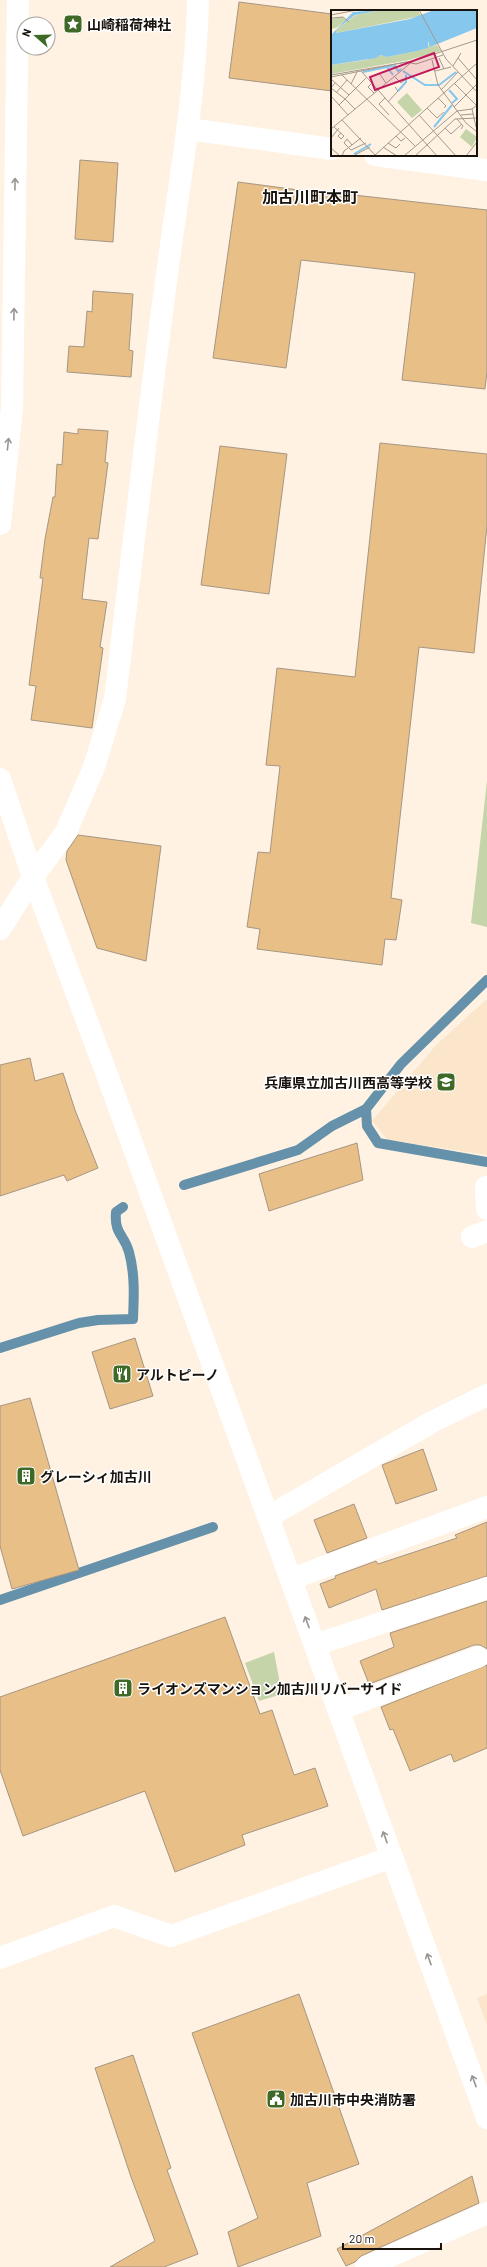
<svg xmlns="http://www.w3.org/2000/svg" width="487" height="2267" font-family="Barlow,'Noto Sans JP',sans-serif">
<style>
.built{fill:#fbe6cc}
.green{fill:#c6d4a9}
.lines{fill:none;stroke-linecap:round;stroke-linejoin:round}
.stream{stroke:#6591aa;stroke-width:10}
.building{fill:#e8bf87;stroke:#a59684}
.minor{stroke:#fff;stroke-width:22}
.tertiary{stroke:#fff;stroke-width:22}
.oneway{stroke:#989592}
.labels{text-anchor:middle;dominant-baseline:central;stroke-width:3;stroke-linejoin:round;paint-order:stroke}
.poi-label{font-size:14px;font-weight:bold;fill:#19130d;stroke:#fff;text-anchor:start}
.quarter-label{font-size:16px;font-weight:bold;fill:#19130d;stroke:#fff}
.inset-river{fill:none;stroke:#85c7ed;stroke-width:2}
.inset-road{fill:none;stroke:#a3998d;stroke-width:1}
.view{fill:#c2185b;fill-opacity:0.15;stroke:#c2185b;stroke-width:2}
.inset-edge{fill:none;stroke:#19130d;stroke-width:2}
</style>
<rect width="100%" height="100%" fill="#fff2e2"/>
<path class="built" d="M487 999V1155L388 1140 372 1121 437 1044Z
M487 1994V2025L477 1998Z"/>
<path class="green" d="M487 781V927L471 923Z
M274 1652 282 1694 259 1701 245 1663Z"/>
<g class="lines">
<path class="stream" d="M366 1109 367 1126 378 1143 487 1162
M184 1185 298 1150 332 1126 366 1109 401 1064 487 980
M0 1348 79 1323 98 1320 133 1319C134 1296 135 1274 129 1252 124 1234 114 1234 116 1212L123 1207
M0 1600 213 1527"/>
</g>
<path class="building" d="M239 2 332 14V91L229 78Z
M80 160 118 163 113 242 75 239Z
M238 182 344 196 345 194 487 210V371L485 389 402 380 415 273 301 260 286 368 213 358Z
M93 291 133 294 129 350 133 351 131 377 67 372 69 346 84 347 87 311 92 312Z
M78 429 108 431 105 462 108 463 98 539 89 538 82 599 107 602 100 647 103 648 92 728 31 720 36 686 29 685 43 578H40L45 539 53 497H55L57 464 62 465 64 432 78 434Z
M380 443 487 454V526L474 653 419 647 391 898 402 900 396 940 385 939 382 965 257 949 260 929 247 927 258 852 270 853 280 766 266 765 277 668 355 677Z
M220 446 287 454 269 594 201 585Z
M78 835 161 846 146 961 97 948 66 860 67 851Z
M30 1058 35 1081 63 1073 75 1110 98 1168 67 1181 64 1175 0 1196V1065Z
M357 1143 363 1180 269 1211 259 1174Z
M135 1338 153 1396 110 1409 92 1352Z
M30 1398 79 1570 12 1589 0 1546V1406Z
M423 1449 437 1490 396 1504 382 1465Z
M354 1504 367 1538 327 1553 314 1520Z
M487 1522V1576L382 1610 376 1589 329 1608 320 1584 336 1578 335 1576 376 1561 378 1564 457 1538 455 1535Z
M487 1601V1649L480 1645H474L369 1684 360 1661 394 1647 390 1633Z
M225 1617 260 1714 272 1710 294 1775 315 1768 328 1806 242 1835 245 1845 175 1872 145 1791 23 1836 0 1770V1697Z
M487 1665V1748L454 1762 451 1754 410 1771 393 1729 390 1730 381 1707Z
M299 1994 359 2164 307 2183 321 2236 238 2267 228 2232 258 2218 192 2033Z
M133 2055 171 2168 167 2170 198 2254 164 2267H110L155 2241 131 2177 95 2068Z
M472 2176 479 2203 361 2256 355 2262 346 2266 337 2249Z"/>
<g class="lines">
<path class="minor" d="M188 129 332 149
M375 155 487 170
M0 929 33 877 66 832 94 767 115 699C132 557 148 415 167 274 179 183 196 92 198 0
M486 1187 487 1209
M472 1237 487 1231
M268 1517 432 1422 487 1395
M291 1579 487 1507
M315 1645 487 1588
M338 1710 478 1657
M0 1958 114 1916 171 1936 392 1857
M366 2267 487 2213"/>
<path class="tertiary" d="M0 524 12 408 18 0
M0 779 33 877 106 1072 487 2118"/>
</g>
<defs><path id="oneway-shaft" d="M-6 0H5M1.5-3L5.5 0L1.5 3" fill="none" stroke-width="1.6" stroke-linecap="round" stroke-linejoin="round"/></defs>
<g class="oneway">
<use href="#oneway-shaft" transform="translate(15 184) rotate(-89)"/>
<use href="#oneway-shaft" transform="translate(14 314) rotate(-89)"/>
<use href="#oneway-shaft" transform="translate(8 444) rotate(-84)"/>
<use href="#oneway-shaft" transform="translate(307 1622) rotate(-110)"/>
<use href="#oneway-shaft" transform="translate(385 1837) rotate(-110)"/>
<use href="#oneway-shaft" transform="translate(429 1959) rotate(-110)"/>
<use href="#oneway-shaft" transform="translate(474 2081) rotate(-110)"/>
</g>
<defs>
<symbol id="sight-square" viewBox="-11 -11 22 22"><rect x="-9" y="-9" width="18" height="18" rx="4" fill="#3e6927" stroke="#fff"/><path d="M0-6L1.8-2.2L6-1.7L2.9 1.2L3.7 5.4L0 3.3L-3.7 5.4L-2.9 1.2L-6-1.7L-1.8-2.2Z" fill="#fff"/></symbol>
<symbol id="school-square" viewBox="-11 -11 22 22"><rect x="-9" y="-9" width="18" height="18" rx="4" fill="#3e6927" stroke="#fff"/><path d="M0-5L7-2L0 1L-7-2ZM-4 1L0 2.5L4 1V4Q0 6-4 4Z" fill="#fff"/></symbol>
<symbol id="restaurant-square" viewBox="-11 -11 22 22"><rect x="-9" y="-9" width="18" height="18" rx="4" fill="#3e6927" stroke="#fff"/><path d="M-5-6h1v4h1v-4h1v4h1v-4h1v5L-1.5 .5V6h-2V.5L-5-1ZM5-6V6H3V1.5H1.5Q1.5-4 5-6Z" fill="#fff"/></symbol>
<symbol id="building-square" viewBox="-11 -11 22 22"><rect x="-9" y="-9" width="18" height="18" rx="4" fill="#3e6927" stroke="#fff"/><path d="M-4-6H4V6H1V3H-1V6H-4ZM-2.5-4.3h1.7v1.8h-1.7ZM.8-4.3h1.7v1.8H.8ZM-2.5-1h1.7V.8h-1.7ZM.8-1h1.7V.8H.8Z" fill="#fff"/></symbol>
<symbol id="civic-square" viewBox="-11 -11 22 22"><rect x="-9" y="-9" width="18" height="18" rx="4" fill="#3e6927" stroke="#fff"/><path d="M-.6-6.5H3V-4.5H.6V-3L4-1V1h2V6H-6V1h2V-1L-.6-3ZM-1.2 2.5V6h2.4V2.5Z" fill="#fff"/></symbol>
</defs>
<g fill-rule="evenodd">
<use href="#sight-square" x="62" y="13" width="22" height="22"/>
<use href="#school-square" x="435" y="1071" width="22" height="22"/>
<use href="#restaurant-square" x="111" y="1363" width="22" height="22"/>
<use href="#building-square" x="15" y="1465" width="22" height="22"/>
<use href="#building-square" x="112" y="1677" width="22" height="22"/>
<use href="#civic-square" x="265" y="2088" width="22" height="22"/>
</g>
<g class="labels">
<g class="poi-label">
<text x="87" y="24">山崎稲荷神社</text>
<text x="432" y="1082" text-anchor="end">兵庫県立加古川西高等学校</text>
<text x="136" y="1374">アルトピーノ</text>
<text x="40" y="1476">グレーシィ加古川</text>
<text x="137" y="1688">ライオンズマンション加古川リバーサイド</text>
<text x="290" y="2099">加古川市中央消防署</text>
</g>
<g class="quarter-label">
<text x="310" y="196">加古川町本町</text>
</g>
</g>
<g transform="translate(331 10)">
<rect width="146" height="146" fill="#fff2e2"/>
<path d="M50 0H87L90 6 5 23 6 19 25 5ZM11 7 15 10 5 18 0 19V9ZM98 31 99 37 106 35 110 41 78 50 0 64V55L35 50 49 45 56 47 86 41 97 38ZM76 83 91 100 81 108 66 92ZM135 119 146 127 141 137 129 127Z" fill="#c6d4a9"/>
<path d="M50 0 24 5 6 19 5 23 79 9 103 0H146V18L99 37 97 31V38L86 41 56 47 49 45 45 48 0 55V25L22 2Z" fill="#85c7ed"/>
<path class="inset-river" d="M56 57 64 56 67 61 70 59M72 61 94 75H108L125 62M32 62 56 57 62 65M118 80 126 89 121 93M67 81 75 72V65M103 117 121 95M23 144 40 134"/>
<path class="inset-road" d="M88 0 115 49 146 82M0 5 26 0M1 8 12 7 18 12M108 48 113 59M127 48 146 70M101 50 107 75 135 113 146 122M122 56 130 43M30 61 106 146M104 61 120 57M48 63 55 73M0 65 82 51M11 65 84 136M63 66 70 73 75 69M0 67 75 52 85 54 112 45M0 69 18 85M4 73 0 78 14 89 8 95M123 73 146 96M20 74 26 62M40 74 37 77 43 83M110 80 127 62M5 83 16 70M0 86 17 105M54 88 48 94 58 105M107 88 115 96 113 98M57 92 67 81 64 77M123 97 146 74M96 98 106 108 113 102M24 99 14 89 35 68M141 99 145 117M88 105 125 146M130 105 142 104M126 109 132 116 130 119M11 110 45 146M3 117 13 126 10 129 7 126 10 123M114 118 120 124 131 114M0 119 82 51 146 30M65 126 70 131 74 128M0 128 8 118M57 133 65 138 69 134M21 135 16 129 13 133 20 140 35 133M52 137 66 146M0 138 9 146M11 146 13 141 30 128M22 146 39 137M43 146 146 53M73 146 126 101 141 99 146 95M84 146 124 109 146 108M135 146 146 132"/>
<path class="view" d="M103 43 108 57 44 80 39 67Z"/>
<rect width="146" height="146" class="inset-edge"/>
</g>
<g transform="translate(36 36) rotate(290)"><circle r="19" fill="#ffffff" stroke="#a3a19e"/>
<path d="M0-3L7 15L0 10L-7 15Z" fill="#3e6927"/>
<text y="-6" font-size="11" font-weight="bold" text-anchor="middle" fill="#19130d">N</text>
</g>
<path d="M343 2243v6h98v-6" fill="none" stroke="#19130d" stroke-width="2"/>
<text x="349" y="2243" font-size="12" fill="#19130d" stroke="#ffffff" stroke-width="3" paint-order="stroke">20 m</text>
</svg>
